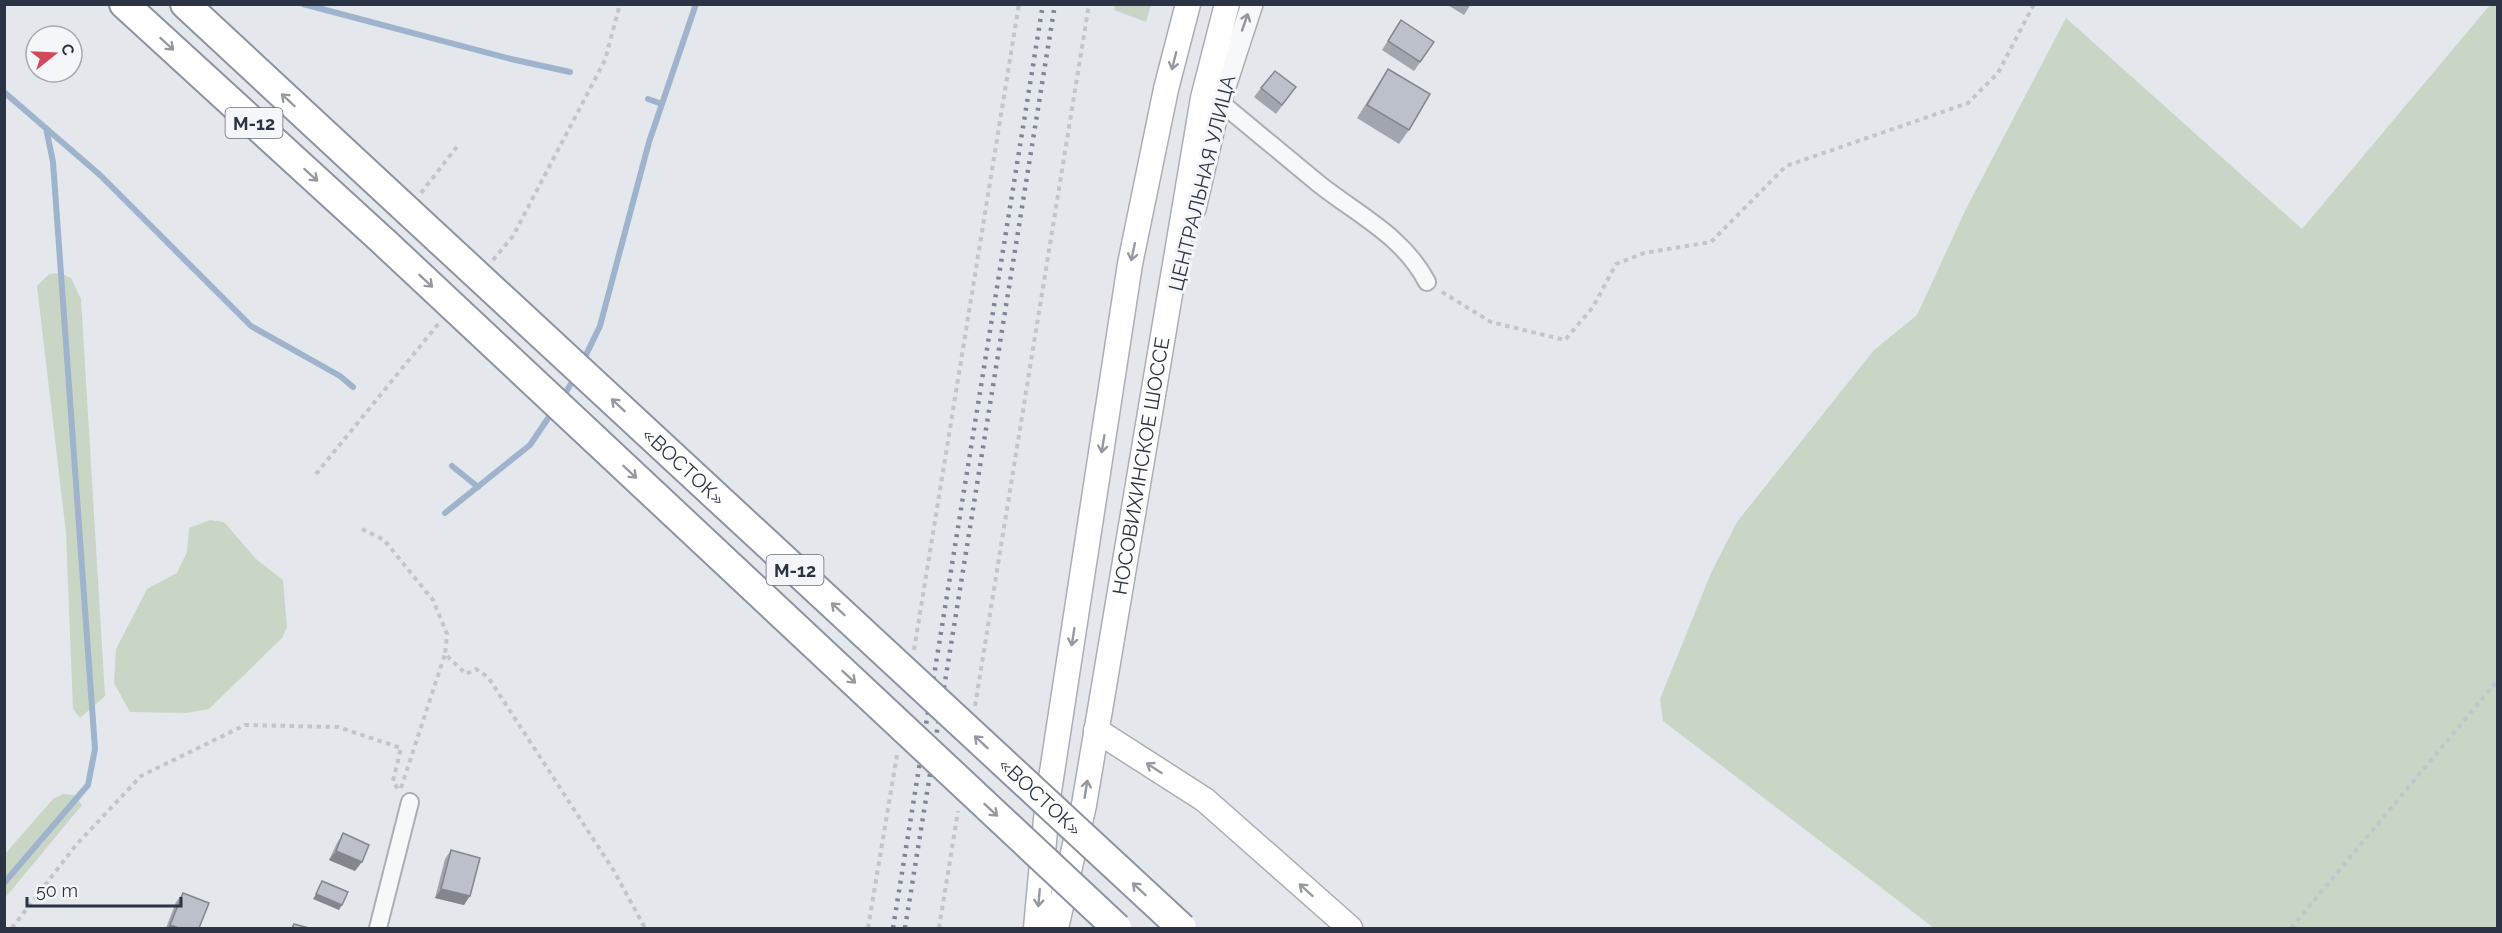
<svg xmlns="http://www.w3.org/2000/svg" width="2502" height="933" font-family="Raleway,sans-serif">
<style>
.green{fill:#c9d6c5}
.lines{fill:none;stroke-linecap:round;stroke-linejoin:round}
.stream{stroke:#9fb4cc;stroke-width:6}
.minor-casing{stroke:#a9aeb7;stroke-width:20}
.tertiary-casing{stroke:#a9aeb7;stroke-width:24}
.secondary-casing{stroke:#a9aeb7;stroke-width:27}
.trunk-casing{stroke:#8b94a3;stroke-width:32}
.path{stroke:#c2c5cb;stroke-width:4;stroke-dasharray:4.5 4.5;stroke-linecap:butt}
.minor{stroke:#f7f8fa;stroke-width:16}
.tertiary{stroke:#f7f8fa;stroke-width:21}
.secondary{stroke:#fff;stroke-width:24}
.trunk{stroke:#fff;stroke-width:28}
.rail{stroke:#7d8696;stroke-width:4.5;stroke-dasharray:3 6;stroke-linecap:butt}
.trunk-bridge-casing{stroke:#8b94a3;stroke-width:32;stroke-linecap:butt}
.trunk-bridge{stroke:#fff;stroke-width:28}
.wall{fill:#a1a5ae}
.shaded-wall{fill:#83868d}
.building{fill:#bbc0ca;stroke:#83868d;stroke-width:1.5}
.oneway{stroke:#9196a0}
.oneway2{stroke:#959aa2}
.labels{text-anchor:middle;dominant-baseline:central;stroke-width:6;stroke-linejoin:round;paint-order:stroke}
.shield{fill:#f4f6f9;stroke:#676e7b;stroke-width:1.5}
.shield-label{font-size:18px;font-weight:bold;fill:#2b3445}
.street-label{font-size:20px;fill:#2b3445;stroke:#f4f6f9}
</style>
<rect width="100%" height="100%" fill="#e4e7ec"/>
<path class="green" d="M1115 5V4L1151 5 1146 22 1114 10Z
M2490 5H2498L2497 928H1934L1663 721 1660 699 1711 573 1737 522 1874 350 1917 315 1966 209 2066 18 2302 229Z
M60 273 71 278 81 299 105 696 80 718 73 709 66 533 37 286 49 274Z
M210 520 224 522 256 559 283 580 287 627 282 638 209 709 186 713 130 712 114 683 116 649 147 589 177 573 187 552 189 528Z
M63 794 74 795 82 805 5 898V854L53 799Z"/>
<g class="lines">
<path class="stream" d="M303 4 511 59 570 72
M4 92 100 175 251 326 340 376 353 387
M648 99 662 104
M583 361 600 326 649 142 696 4
M562 398 576 376
M452 466 478 487
M445 513 530 445 553 411
M4 883 88 785 95 749 53 162 46 128"/>
<defs>
<path id="minor" d="M1220 102C1253 129 1286 157 1319 184 1358 215 1403 236 1427 282
M378 928 410 802"/>
<path id="tertiary" d="M1195 209 1220 102 1252 4"/>
<g id="secondary">
<path d="M1096 730 1205 800 1350 928"/>
<path d="M1036 928 1048 798 1130 264 1166 89 1188 4"/>
<path id="s1" d="M1056 928 1084 805 1203 98 1227 4"/>
</g>
<path id="trunk" d="M124 4 383 241
M185 4 408 211"/>
</defs>
<use href="#minor" class="minor-casing"/>
<use href="#tertiary" class="tertiary-casing"/>
<use href="#secondary" class="secondary-casing"/>
<use href="#trunk" class="trunk-casing"/>
<path class="path" d="M421 193 459 144
M493 260 513 236 605 60 620 4
M1442 292 1491 322 1565 340 1593 307 1616 264 1644 253 1711 242 1786 166 1968 103 1998 73 2034 4
M316 474 439 323
M362 529 384 540 433 600 447 634 445 654 466 674 476 669 488 677 614 871 645 928
M914 650 1019 4
M975 706 1089 4
M401 788 445 654
M12 928 76 845 141 776 245 725 338 727 401 748 393 781 399 791
M868 928 897 755
M939 928 958 811
M2291 928 2498 680"/>
<use href="#minor" class="minor"/>
<use href="#tertiary" class="tertiary"/>
<use href="#secondary" class="secondary"/>
<use href="#trunk" class="trunk"/>
<path class="rail" d="M893 928 1043 4
M905 928 1055 4"/>
<defs>
<g id="trunk-bridge">
<path id="s2" d="M408 211 1182 928"/>
<path d="M383 241 1117 928"/>
</g>
</defs>
<use href="#trunk-bridge" class="trunk-bridge-casing"/>
<use href="#trunk-bridge" class="trunk-bridge"/>
</g>
<path class="wall" d="M1446 4H1471L1464 15Z
M1401 20 1434 42 1414 71 1382 50Z
M1388 69 1409 130 1399 144 1357 118 1379 83Z
M1296 87 1276 114 1254 97 1261 88Z
M343 833 355 871 329 860 337 843Z
M451 850 464 905 435 898 445 859Z
M183 893 199 928H166L176 902Z"/>
<path class="shaded-wall" d="M336 851 362 862 355 871 329 860Z
M441 889 470 896 464 905 435 898Z
M316 894 342 905 339 910 313 899Z
M170 925 179 928H167Z"/>
<path class="building" d="M1401 20 1434 42 1420 62 1388 41Z
M1388 69 1430 94 1409 130 1367 105Z
M1275 71 1296 87 1282 105 1261 88Z
M343 833 369 845 362 862 336 851Z
M451 850 480 858 470 896 441 889Z
M322 881 348 892 342 905 316 894Z
M183 893 209 903 199 928H179L170 925Z
M294 924 309 928H292Z"/>
<defs><path id="oneway-shaft" d="M-6 0H5M1.5-3L5.5 0L1.5 3" fill="none" stroke-width="1.6" stroke-linecap="round" stroke-linejoin="round" transform="scale(1.5)"/></defs>
<use class="oneway" href="#oneway-shaft" transform="translate(1245 22) rotate(-71)"/>
<g class="oneway2">
<use href="#oneway-shaft" transform="translate(167 44) rotate(42)"/>
<use href="#oneway-shaft" transform="translate(1174 61) rotate(104)"/>
<use href="#oneway-shaft" transform="translate(288 100) rotate(-137)"/>
<use href="#oneway-shaft" transform="translate(311 175) rotate(42)"/>
<use href="#oneway-shaft" transform="translate(1133 252) rotate(102)"/>
<use href="#oneway-shaft" transform="translate(426 281) rotate(43)"/>
<use href="#oneway-shaft" transform="translate(618 405) rotate(-137)"/>
<use href="#oneway-shaft" transform="translate(1103 444) rotate(99)"/>
<use href="#oneway-shaft" transform="translate(630 472) rotate(43)"/>
<use href="#oneway-shaft" transform="translate(838 609) rotate(-137)"/>
<use href="#oneway-shaft" transform="translate(1073 637) rotate(99)"/>
<use href="#oneway-shaft" transform="translate(849 677) rotate(43)"/>
<use href="#oneway-shaft" transform="translate(981 742) rotate(-137)"/>
<use href="#oneway-shaft" transform="translate(1154 768) rotate(-147)"/>
<use href="#oneway-shaft" transform="translate(1086 789) rotate(-81)"/>
<use href="#oneway-shaft" transform="translate(991 810) rotate(43)"/>
<use href="#oneway-shaft" transform="translate(1139 889) rotate(-137)"/>
<use href="#oneway-shaft" transform="translate(1306 890) rotate(-138)"/>
<use href="#oneway-shaft" transform="translate(1039 898) rotate(95)"/>
</g>
<g class="labels">
<g class="shield">
<rect x="225.5" y="108" width="57" height="30" rx="4.5"/>
<rect x="766.5" y="555" width="57" height="30" rx="4.5"/>
</g>
<g class="shield-label">
<text x="254" y="123">М-12</text>
<text x="795" y="570">М-12</text>
</g>
<g class="street-label">
<text transform="translate(1202 183) rotate(-76)">ЦЕНТРАЛЬНАЯ УЛИЦА</text>
<text stroke="none"><textPath href="#s2" startOffset="376">«ВОСТОК»</textPath></text>
<text stroke="none"><textPath href="#s1" startOffset="470">НОСОВИХИНСКОЕ ШОССЕ</textPath></text>
<text stroke="none"><textPath href="#s2" startOffset="862">«ВОСТОК»</textPath></text>
</g>
</g>
<rect width="2502" height="933" fill="none" stroke="#2b3445" stroke-width="12"/>
<g transform="translate(54 54) rotate(72)"><circle r="28" fill="#f4f6f9" stroke="#a4a8b1" stroke-width="1.5"/>
<path d="M0-4.5L10 22L0 15L-10 22Z" fill="#d1495b"/>
<text y="-9" font-size="16" font-weight="bold" text-anchor="middle" fill="#2b3445">С</text>
</g>
<path d="M27 897v9h154v-9" fill="none" stroke="#2b3445" stroke-width="3"/>
<text x="36" y="897" font-size="18" fill="#2b3445" stroke="#f4f6f9" stroke-width="4.5" paint-order="stroke">50 m</text>
</svg>
